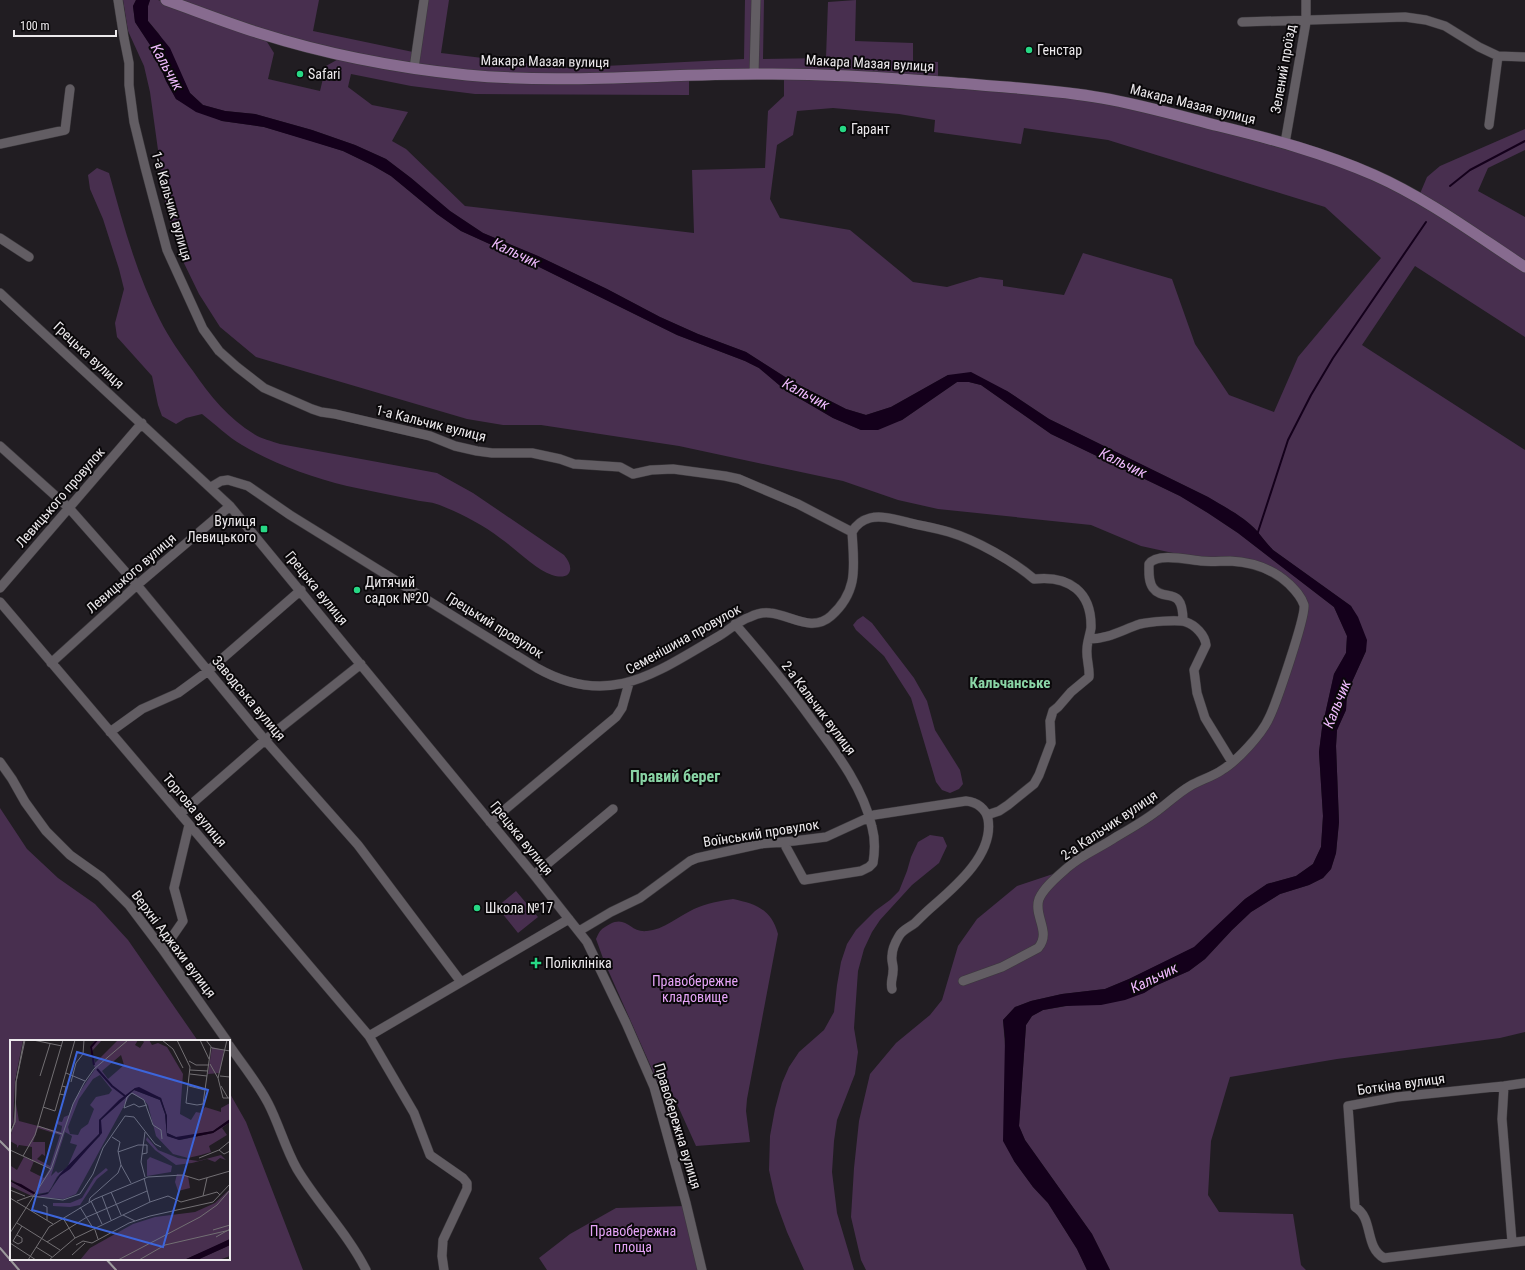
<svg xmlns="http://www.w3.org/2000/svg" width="1525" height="1270" font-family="'Roboto Condensed',sans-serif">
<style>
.green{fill:#482f4f;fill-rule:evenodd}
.water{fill:#14001b}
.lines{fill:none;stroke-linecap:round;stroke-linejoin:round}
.stream{stroke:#14001b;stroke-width:2}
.minor-casing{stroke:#3c393d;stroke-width:10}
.major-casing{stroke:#3c393d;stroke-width:12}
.minor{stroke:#625d63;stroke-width:9}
.major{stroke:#876b8f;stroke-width:11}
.rail{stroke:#9c999c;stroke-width:2}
.poi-dot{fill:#27d885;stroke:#0a080a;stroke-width:1.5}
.labels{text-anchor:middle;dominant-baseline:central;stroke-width:4;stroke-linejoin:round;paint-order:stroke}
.poi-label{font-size:14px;fill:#ece9ec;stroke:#0a080a;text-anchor:start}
.street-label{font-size:14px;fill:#ece9ec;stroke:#0a080a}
.park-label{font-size:14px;fill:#e5a4f7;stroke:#0a080a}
.water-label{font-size:15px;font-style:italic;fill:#eeb9fc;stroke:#0a080a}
.neighbourhood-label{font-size:15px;font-weight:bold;fill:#89d4a5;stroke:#0a080a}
.quarter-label{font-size:16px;font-weight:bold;fill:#89d4a5;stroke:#0a080a}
.inset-river{fill:none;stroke:#14001b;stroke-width:2}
.inset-road{fill:none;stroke:#726f73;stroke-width:1}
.view{fill:#3c65db;fill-opacity:0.15;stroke:#3c65db;stroke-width:2}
.inset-edge{fill:none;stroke:#ece9ec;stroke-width:2}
</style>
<rect width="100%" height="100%" fill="#211d22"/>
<path class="green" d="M123 0H136L133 6 135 22 154 51 166 81 176 99 222 121 264 127 312 141 343 151 372 165 391 176 437 214 461 231 529 262 677 335 745 361 759 368 785 390 833 418 861 430 902 420 957 382H969L981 385 1051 434 1180 496 1208 513 1238 533 1334 607 1347 636 1346 653 1334 674 1322 728 1319 752 1323 816 1321 847 1313 864 1296 876 1267 884 1245 899 1195 947 1129 979 1105 989 1062 994 1031 1001 1015 1007 1003 1020 1014 1161 1033 1187 1048 1203 1077 1249 1087 1270H866L861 1260 851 1217 854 1168 859 1121 870 1074 896 1043 930 1015 942 1000 958 946 977 919 1017 886 1071 868 1198 785 1265 730 1306 608 1270 567 1173 553 1141 546 1091 525 938 509 898 500 843 481 679 446 541 425H503L467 419 256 357 220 327 199 294 180 255 166 208 150 92 144 66 128 31Z
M150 0H158L264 37 274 53 268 79 320 91 326 66 342 57 414 71 689 78V95L475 94 411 86 351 74 348 87 372 105 408 112 392 141 406 149 465 206 694 233 692 170 765 168 768 111 784 96V77L1051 94 1132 107 1336 163 1417 200 1525 270V337L1415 266 1362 345 1525 450V1032L1500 1038 1337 1059 1230 1077 1211 1141 1208 1195 1219 1212 1293 1214 1301 1265 1306 1270H1110L1092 1234 1025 1140 1019 1126 1026 1025 1032 1016 1043 1010 1144 993 1155 986 1189 971 1205 959 1232 930 1251 912 1280 894 1309 885 1323 878 1331 869 1336 853 1339 822 1336 746 1337 730 1346 710 1347 693 1366 651 1351 606 1273 550C1267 544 1262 537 1257 531 1246 518 1223 506 1208 497L1049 419 1007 391 948 375 891 407 866 415 846 409 793 382 746 352 698 334 660 317 607 289 538 256 483 233 450 211 411 178 386 159 355 145 312 130 255 114 225 111 203 105 190 93 180 73 159 34 148 21V6ZM833 108 899 114 935 120 934 132 1021 144 1024 128 1108 140 1325 207 1381 258 1298 357 1274 412 1229 395 1195 344 1172 279 1083 253 1064 295 1003 286V280L980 277 947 287 913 282 850 230 780 218 770 199 777 145 793 135 797 111Z
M172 0H319L313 31 413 52 411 65 298 41Z
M428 0H449L441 53 565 68 744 59 745 0H764L763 59 826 58 828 2 856 0 855 41 913 43V61L938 62V80L556 78 418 67Z
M1525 129V150L1488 168 1478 191 1525 217V265L1419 196 1427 177 1440 166Z
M97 168 109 173C123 223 136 273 160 320 169 338 181 355 193 371 210 396 229 419 254 434 261 439 272 441 280 444L437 473 473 493 564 555C576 569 570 581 552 575 535 569 515 548 500 538 483 525 462 514 442 506 434 502 424 502 415 500 392 495 369 491 347 486 311 477 274 464 242 445 228 437 215 424 202 414L186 418 176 424 162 416 158 405 152 376 117 337 115 323 124 289 119 269 103 219 90 189 88 175Z
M863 616 872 623 914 678 927 701 935 730 960 770 963 784 959 789 950 793 942 790 936 782 911 698 884 656 856 630 853 625 857 620Z
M0 808 27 849 58 878 95 904 128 940 198 1041H11V1259H229V1092L246 1122 303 1270H0Z
M930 835 943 837 947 846 939 863 912 885 880 920 872 932 864 949 858 971 854 1028 858 1052 855 1074 837 1120 834 1141 832 1172 837 1213 854 1270H804L787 1232 776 1202 769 1170 770 1136 775 1109 782 1083 789 1067 799 1052 824 1030 834 1012 837 985 841 962 847 944 856 930 875 911 890 900 899 891 907 871 911 857 918 842Z
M516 891 538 917 518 933 497 907Z
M733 899C756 904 771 909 778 934L747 1099 746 1111 750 1142 696 1146 668 1084 659 1085 604 961 596 939C600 930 601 929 610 924 627 915 630 933 647 931 663 930 679 916 694 909 707 903 720 901 733 899Z
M686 1206 701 1270H547L539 1258 570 1234 616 1208Z"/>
<path class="water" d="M136 0H150L148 6V21L170 48 190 93 203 105 225 111 255 114 312 130 355 145 386 159 411 178 450 211 483 233 538 256 607 289 660 317 698 334 746 352 793 382 846 409 866 415 891 407 948 375 971 372 1007 391 1049 419 1208 497C1223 506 1246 518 1257 531 1262 537 1267 544 1273 550L1351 606 1358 617 1367 640 1366 651 1347 693 1346 710 1337 730 1336 746 1339 822 1336 853 1331 869 1323 878 1309 885 1280 894 1251 912 1232 930 1205 959 1189 971 1155 986 1144 993 1125 1000 1101 1005 1065 1006 1043 1010 1032 1016 1026 1025 1019 1126 1025 1140 1092 1234 1110 1270H1087L1077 1249 1048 1203 1033 1187 1014 1161 1003 1141 1005 1039 1003 1020 1015 1007 1031 1001 1062 994 1105 989 1129 979 1194 947 1245 899 1267 884 1296 876 1313 864 1321 847 1323 816 1319 752 1322 728 1334 674 1346 653 1347 636 1334 607 1238 533 1208 513 1180 496 1051 434 981 385 969 382H957L902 420 878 430H861L833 418 785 390 759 368 745 361 677 335 529 262 461 231 437 214 391 176 372 165 343 151 264 127 222 121 196 112 176 99 166 81 154 51 135 22 133 6Z"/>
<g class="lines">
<path class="stream" d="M1450 186 1470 170 1525 141
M1257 535 1288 440 1311 395 1333 358 1426 222"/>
<defs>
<path id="minor" d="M118 0 124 38 129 63V85L134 122 145 167 167 250 203 329 219 351 237 367 264 388 312 409 321 412 335 414 430 436 455 446 477 451 492 453H532L560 459 574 464 620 467 633 474 651 470 673 469 725 476 739 479 798 504 852 532
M1242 22 1405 17 1426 20 1445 26 1479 47 1498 56 1525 57
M414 68 424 0
M754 74 756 0
M1489 125 1498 56
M1285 143 1306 22V0
M0 144 65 130 70 89
M0 238 29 257
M0 293 230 506 534 875 587 942 626 1023 654 1087 686 1203 702 1270
M0 446 69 508 137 585 265 740 358 845 461 982
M211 487 221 481 228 480 248 486 290 515 537 668C610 709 655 673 719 636 729 630 738 621 750 617 756 614 763 612 770 613 791 615 812 633 831 616 859 591 854 566 852 532
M852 532C856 525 862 520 870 518 883 515 897 520 910 523 923 526 936 528 949 532 976 540 1013 561 1034 579 1069 575 1092 592 1091 628 1090 635 1087 642 1087 649 1086 659 1090 668 1089 677L1071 692 1058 707 1053 711 1050 721 1051 743 1039 775 1034 784 1008 805 999 811 987 815
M0 588 142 423
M0 602 369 1036 414 1113 430 1155 463 1178 467 1183V1189L443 1240 442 1256 444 1270
M735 624C763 656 790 689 815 724 838 755 863 788 872 827 875 838 875 851 873 863L869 867 861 871 804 880 786 847 785 842
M1089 639C1108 639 1122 630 1140 624 1149 622 1178 619 1186 622 1195 625 1205 635 1206 645L1194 670 1197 693 1205 718 1232 762
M51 663 137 585 230 506
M110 732 142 709 178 693 208 671 301 590
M0 762 12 779 25 802 46 831 70 855 101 877 129 905 163 950 227 1041
M180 814 265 740 361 664
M490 822 616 717 622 708 629 683
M534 875 613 809
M579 931 611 912 640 898 690 861 697 858 760 844 794 841 826 837 874 815 966 801C977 802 986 809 988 819 994 854 956 886 933 906 927 911 921 917 915 923 910 927 902 930 899 936 896 941 892 950 892 956 891 961 894 966 893 971 893 978 890 982 892 989
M163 950 183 921 174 888 189 825
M963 981 1002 967 1038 948C1052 932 1033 916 1039 899 1044 887 1058 876 1067 868 1081 855 1100 848 1116 837 1130 829 1144 821 1157 811 1168 803 1178 793 1190 786 1200 780 1212 777 1222 770 1237 761 1262 734 1269 718 1276 704 1306 616 1304 605 1301 596 1295 590 1289 584 1273 569 1252 562 1230 561 1220 561 1211 562 1201 561 1189 560 1157 552 1149 564 1149 571 1148 581 1153 588 1164 603 1183 584 1183 621
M369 1036 569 919
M229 1045C242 1064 257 1082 268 1103 279 1124 285 1148 297 1169 318 1204 348 1234 366 1270
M1525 1083 1504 1086 1397 1097 1348 1106 1355 1207C1374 1218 1364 1247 1384 1258L1525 1241
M1504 1086 1502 1119 1512 1242"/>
<path id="major" d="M166 0C197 11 227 23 259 33 325 54 398 68 467 75 563 84 660 74 757 74 827 73 898 79 969 84 1013 88 1058 90 1102 98 1142 105 1180 116 1219 126 1272 139 1324 153 1374 175 1428 199 1476 235 1525 267"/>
</defs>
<use href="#minor" class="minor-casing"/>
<use href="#major" class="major-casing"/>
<use href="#minor" class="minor"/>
<use href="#major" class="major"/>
<path class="rail" d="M0 1141 11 1152
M0 1248 19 1270
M106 1259 116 1270"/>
</g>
<g class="poi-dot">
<circle cx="1029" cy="50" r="4"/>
<circle cx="300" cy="74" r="4"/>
<circle cx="843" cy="129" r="4"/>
<rect x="260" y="525" width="8" height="8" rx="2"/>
<circle cx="357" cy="590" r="4"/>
<circle cx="477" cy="908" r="4"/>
<path d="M534 957h4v4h4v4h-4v4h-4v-4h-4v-4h4z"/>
</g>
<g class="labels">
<g class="poi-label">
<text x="1037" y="50">Генстар</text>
<text x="308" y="74">Safari</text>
<text x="851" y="129">Гарант</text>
<text x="256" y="521" text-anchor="end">Вулиця<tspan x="256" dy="16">Левицького</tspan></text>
<text x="365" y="582">Дитячий<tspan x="365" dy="16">садок №20</tspan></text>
<text x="485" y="908">Школа №17</text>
<text x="545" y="963">Поліклініка</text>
</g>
<g class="street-label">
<text transform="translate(545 61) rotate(1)">Макара Мазая вулиця</text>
<text transform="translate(870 63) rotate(3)">Макара Мазая вулиця</text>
<text transform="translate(1283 69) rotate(-80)">Зелений проїзд</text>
<text transform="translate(1193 104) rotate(14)">Макара Мазая вулиця</text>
<text transform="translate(172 206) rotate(74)">1-а Кальчик вулиця</text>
<text transform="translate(89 355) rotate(43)">Грецька вулиця</text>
<text transform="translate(431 423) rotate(14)">1-а Кальчик вулиця</text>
<text transform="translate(60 497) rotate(-49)">Левицького провулок</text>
<text transform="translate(131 573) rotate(-41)">Левицького вулиця</text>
<text transform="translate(317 588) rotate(51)">Грецька вулиця</text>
<text transform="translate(495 625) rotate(32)">Грецький провулок</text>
<text transform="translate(683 639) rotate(-29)">Семенішина провулок</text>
<text transform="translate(249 698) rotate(50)">Заводська вулиця</text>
<text transform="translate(819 708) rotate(53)">2-а Кальчик вулиця</text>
<text transform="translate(195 810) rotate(50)">Торгова вулиця</text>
<text transform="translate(1109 825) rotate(-34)">2-а Кальчик вулиця</text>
<text transform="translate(761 833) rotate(-9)">Воїнський провулок</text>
<text transform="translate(522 838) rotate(51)">Грецька вулиця</text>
<text transform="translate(174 944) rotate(53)">Верхні Аджахи вулиця</text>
<text transform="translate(1401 1084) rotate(-8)">Боткіна вулиця</text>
<text transform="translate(678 1126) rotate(73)">Правобережна вулиця</text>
</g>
<g class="park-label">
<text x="695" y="981">Правобережне<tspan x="695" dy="16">кладовище</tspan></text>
<text x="633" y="1231">Правобережна<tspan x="633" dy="16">площа</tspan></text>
</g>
<g class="water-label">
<text transform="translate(167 67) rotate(61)">Кальчик</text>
<text transform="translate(516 253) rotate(25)">Кальчик</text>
<text transform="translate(806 394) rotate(28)">Кальчик</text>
<text transform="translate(1123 463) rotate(26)">Кальчик</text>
<text transform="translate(1337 704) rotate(-68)">Кальчик</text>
<text transform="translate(1154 978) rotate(-26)">Кальчик</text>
</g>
<g class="neighbourhood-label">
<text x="1010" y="683">Кальчанське</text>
</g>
<g class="quarter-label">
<text x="675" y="776">Правий берег</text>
</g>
</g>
<g transform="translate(10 1040)">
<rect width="220" height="220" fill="#211d22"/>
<path d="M0 0H13L5 41 3 82 0 90ZM85 0H92L82 11 85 23 108 0H128L125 5 130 8 134 2 132 0H139L142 5 148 3 157 7 173 34 170 74 181 80 186 72 191 73 195 67 211 72V68L220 63V79L203 91 168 98 157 93V76L151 58 125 48 89 80V94L47 137 39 152 27 154 0 139 1 126 7 130 14 117 24 121 20 131 34 138 40 128 22 120V107L9 105 7 108V105L0 101 6 64 9 81 51 92 52 86 47 84V81L52 82 54 77 59 75 65 59 85 29 80 8ZM111 15 114 25 98 39 92 31ZM90 35 102 50 99 54 86 57 80 65 84 69 78 84 71 89 68 95 60 94 58 87 69 59 83 39ZM28 88 50 95 40 126 27 119 32 114 35 116V102H23ZM55 92 62 96 60 103 67 105 57 128 48 133 46 131 41 136ZM202 7 214 10 210 33 198 34ZM124 50 150 60 155 74 157 96 170 100 203 93 220 82 212 88 217 95 199 106 201 112 191 115 178 118 163 114 146 96 138 65 134 60 121 53 66 154 54 159 24 157 0 146V141L27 156 38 154 50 136 90 96 91 80ZM137 97 148 110 168 118 188 121 211 115 216 120 210 118 205 122 197 119 182 123 166 125 145 110 136 100ZM140 117 162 126 161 132 137 136V120ZM96 128 98 130 87 139 70 165 60 167 43 166V163H60L72 158 84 138ZM167 134 178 136 180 148 168 151 165 142ZM220 149V199L204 207 174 220H70L80 208 123 184 145 177 185 172 205 163ZM220 205V216L209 220H187Z" fill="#482f4f" fill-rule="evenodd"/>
<path d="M129 47 151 58 157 76V93L166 97 203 91 220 79V82L203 93 169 100 157 96 155 74 150 60 124 50 91 80 92 93 60 129 50 136 37 154 27 156 0 141 11 144 29 155 39 152 50 134 89 94V80L109 60 125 48ZM220 199V205L216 207 187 220H174Z" fill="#14001b"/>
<path class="inset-river" d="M84 25 81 7 87 0M87 29 102 46 115 56"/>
<path class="inset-road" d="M23 0 52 6M152 0 163 9 173 28M167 0 180 27 176 63 187 65 193 64 201 7M190 0 199 19M196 0 202 8 220 11M179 21 186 25H199M200 24 208 38 213 58H220M180 30 198 31M56 33 75 41M180 34 197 36M30 36 40 4M210 36 220 37V34M208 38 217 0M61 42 66 23 73 14 74 0M179 46 195 50M211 46 218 58M50 54 54 55 56 47 52 46M33 67 45 71 65 0M114 68 117 57 122 53 134 60 143 85 151 90 152 99M114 68 124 64 129 67 137 65M28 86 52 94M0 93 5 82 6 42 14 0M0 94 5 82 6 42 15 0M102 97 110 102 108 111 111 125 121 143M0 110 41 129M209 110 214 114 220 111M108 112 128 105H137V113L132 114M13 116 25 95 53 0M189 118 209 110 220 101M135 137 131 122 135 92M134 138 140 162M0 150 15 156M101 152 111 175M92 156 101 180M193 156 207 152 210 155M0 158 43 184M7 161 21 156 53 160 70 154 83 134 93 108 115 76 124 77 145 104 151 107M81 161 92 184M79 162 80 158 108 133 111 125M33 165 37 167V180M70 167 83 188M113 175 125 181M53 178 65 198M7 183 50 210M84 187 88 199M203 190 220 185M0 193 41 129 63 64 74 43 84 29 118 0M206 197 220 189M3 201 8 204 12 202V198L7 195M3 201 12 186M37 202 77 177 137 151M0 203 26 220M66 205 73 201 82 203 119 183 140 176 203 162 220 144M26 207 42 217M62 215 75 203M18 220 39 187 85 159 138 137 173 135 189 140 220 131M39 220 65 198 140 162 158 156 171 162 193 156 197 138M108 220 190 177 207 165 220 150M129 220 155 205 220 190"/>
<path class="view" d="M67 12 198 50 153 207 22 170Z"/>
<rect width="220" height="220" class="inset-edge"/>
</g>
<path d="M14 30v6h102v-6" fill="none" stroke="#ece9ec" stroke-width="2"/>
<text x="20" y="30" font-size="12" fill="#ece9ec" stroke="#0a080a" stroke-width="3" paint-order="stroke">100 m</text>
</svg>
